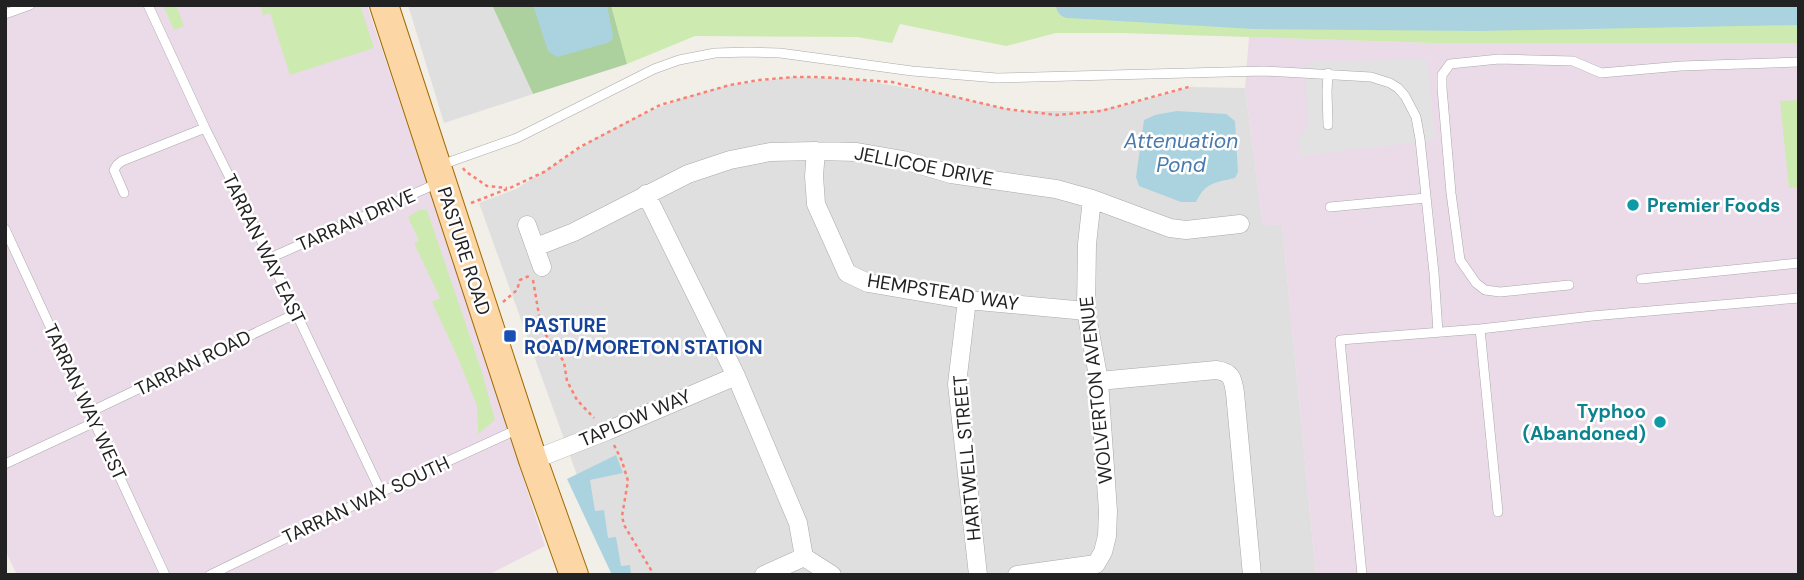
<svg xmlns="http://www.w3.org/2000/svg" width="1804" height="580" font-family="'DM Sans',sans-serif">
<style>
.residential{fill:#e0dfdf}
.industrial{fill:#ebdbe8}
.grass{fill:#cdebb0}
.forest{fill:#add19e}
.parking{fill:#e2e2e2}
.water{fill:#aad3df}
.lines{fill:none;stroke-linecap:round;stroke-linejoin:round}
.stream{stroke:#aad3df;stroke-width:4.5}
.river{stroke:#aad3df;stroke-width:26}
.lane-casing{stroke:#a9a9a9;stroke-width:10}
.street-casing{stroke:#a9a9a9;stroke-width:19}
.primary-casing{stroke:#a06b00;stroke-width:30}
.path{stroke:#fa8072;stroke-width:2.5;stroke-dasharray:3.5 3.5;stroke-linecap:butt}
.lane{stroke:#fff;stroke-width:9}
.street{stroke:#fff;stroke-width:18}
.primary{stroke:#fcd6a4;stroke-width:28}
.culture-dot{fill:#0f9aa8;stroke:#fff;stroke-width:2.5}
.transit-dot{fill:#1a4fb4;stroke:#fff;stroke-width:2.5}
.labels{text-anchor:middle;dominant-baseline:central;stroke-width:5;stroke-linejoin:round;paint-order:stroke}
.street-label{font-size:19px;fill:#222;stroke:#fff}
.culture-label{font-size:19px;font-weight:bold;fill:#0d838f;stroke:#fff;text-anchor:start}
.transit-label{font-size:19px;font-weight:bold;fill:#164399;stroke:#fff;text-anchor:start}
.water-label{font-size:21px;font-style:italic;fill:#4a7aab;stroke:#fff}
</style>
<rect width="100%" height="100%" fill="#f2efe9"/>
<path class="residential" d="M408 5H492L533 94 444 123Z
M790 77 855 79 937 93 1016 111H1091L1125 105 1190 87 1245 88 1263 225 1282 224 1316 575H613L479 203 516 189 596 138 638 116 680 99 725 86Z"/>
<path class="industrial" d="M5 5H367L471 314 545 546 488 575H17L5 550Z
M1249 37 1434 43H1799V575H1316L1282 225 1263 226 1245 88Z"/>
<path class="grass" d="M163 5H176L184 26 174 30Z
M260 5H360L374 48 290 75 270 13 263 15Z
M611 5H1799V43H1434L1122 33H1056L1006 46 900 24 892 43 857 37 695 36 627 64Z
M1799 100V187L1789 188 1780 101Z
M419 210H427L481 369 495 420 478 434 477 406 458 358 432 302 440 298 414 243 419 241 408 217Z"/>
<path class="forest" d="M492 5H611L627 64 533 94Z"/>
<path class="parking" d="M1427 59 1435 140 1300 156 1298 140 1309 125 1304 70 1310 62Z"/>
<path class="water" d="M533 5H607L613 35 612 40 607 43 557 57 548 51Z
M1177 111 1226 114 1235 121 1238 172 1235 178C1214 183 1206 182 1196 202H1181L1139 186 1136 177 1144 120 1155 115Z
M616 455 623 473 590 480 595 511 604 510 608 538 616 537 621 566 630 565 631 575H612L567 479Z"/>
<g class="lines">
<path class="stream" d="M1363 5 1372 17"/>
<path class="river" d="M1069 5 1254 16 1479 18 1799 12"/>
<defs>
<path id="lane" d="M148 5 205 128 270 258 381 492
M5 14 30 5
M1328 125 1327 92 1328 73
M441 165 517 138 654 69 679 60 715 53 749 52 780 53 912 71 997 78 1264 71 1371 77 1390 83 1398 88 1405 96 1416 117 1420 139 1434 273 1438 332
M124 193 114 170 117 165 122 161 205 128
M1330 207 1426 198
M5 229 165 575
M270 258 438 183
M1641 279 1799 263
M1569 285 1500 292 1485 290 1476 283 1460 260 1451 193 1442 88V75L1450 64 1499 59 1573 61 1601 73 1681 66 1799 62
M1480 329 1592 316 1799 298
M90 412 295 314
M5 464 95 422
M210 575 381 492 518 429
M1362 575 1340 340 1480 329 1498 512"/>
<path id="street" d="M816 151 814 176 816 204 847 273 868 283 967 300 1086 311
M646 194 736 376 798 523 804 557 832 575
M1092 199 1087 244 1086 311 1099 381 1108 511 1107 536 1103 552 1096 564
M527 225 542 267
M536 247 574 232 688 174 730 160 770 152 816 151 857 152 903 160 951 174 1056 189 1092 199 1170 228 1186 230 1240 224
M967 300 957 384 978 575
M1099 381 1216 370C1231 372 1233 378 1235 393L1252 575
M533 460 607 431 736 376
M764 575 804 557
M1017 575 1096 564"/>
<path id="primary" d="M384 5 533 460 574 575"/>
</defs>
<use href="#lane" class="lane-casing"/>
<use href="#street" class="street-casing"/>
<use href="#primary" class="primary-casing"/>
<path class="path" d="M463 168 465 171 487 186 507 188
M471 203 510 188 544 172 580 147 660 105 730 85 759 80 794 77H819L892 82 1006 109 1057 115 1101 111 1192 86
M533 280 540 321 546 335 564 362 567 381 577 400 594 418
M503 302 517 290 520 280 529 276
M614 445 622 461 628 481 622 516 624 525 654 575"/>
<use href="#lane" class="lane"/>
<use href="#street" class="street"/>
<use href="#primary" class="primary"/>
</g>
<g class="culture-dot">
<circle cx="1633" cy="205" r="7"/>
<circle cx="1660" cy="422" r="7"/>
</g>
<rect class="transit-dot" x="503" y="329" width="14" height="14" rx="3.5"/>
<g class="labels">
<g class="street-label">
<text transform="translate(924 166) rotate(11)">JELLICOE DRIVE</text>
<text transform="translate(356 220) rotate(-24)">TARRAN DRIVE</text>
<text transform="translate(264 249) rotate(64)">TARRAN WAY EAST</text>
<text transform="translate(464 251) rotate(72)">PASTURE ROAD</text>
<text transform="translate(943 292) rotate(9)">HEMPSTEAD WAY</text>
<text transform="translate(193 363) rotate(-26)">TARRAN ROAD</text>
<text transform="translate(1096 390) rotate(-96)">WOLVERTON AVENUE</text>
<text transform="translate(85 402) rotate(65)">TARRAN WAY WEST</text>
<text transform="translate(635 418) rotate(-23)">TAPLOW WAY</text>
<text transform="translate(967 458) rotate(-95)">HARTWELL STREET</text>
<text transform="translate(366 500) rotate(-25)">TARRAN WAY SOUTH</text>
</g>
<g class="culture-label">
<text x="1647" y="205">Premier Foods</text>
<text x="1646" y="411" text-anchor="end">Typhoo<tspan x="1646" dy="22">(Abandoned)</tspan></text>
</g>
<g class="transit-label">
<text x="524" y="325">PASTURE<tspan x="524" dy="22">ROAD/MORETON STATION</tspan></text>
</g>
<g class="water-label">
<text x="1181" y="141">Attenuation<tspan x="1181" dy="24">Pond</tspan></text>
</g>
</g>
<rect width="1804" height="580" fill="none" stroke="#222222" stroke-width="14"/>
</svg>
